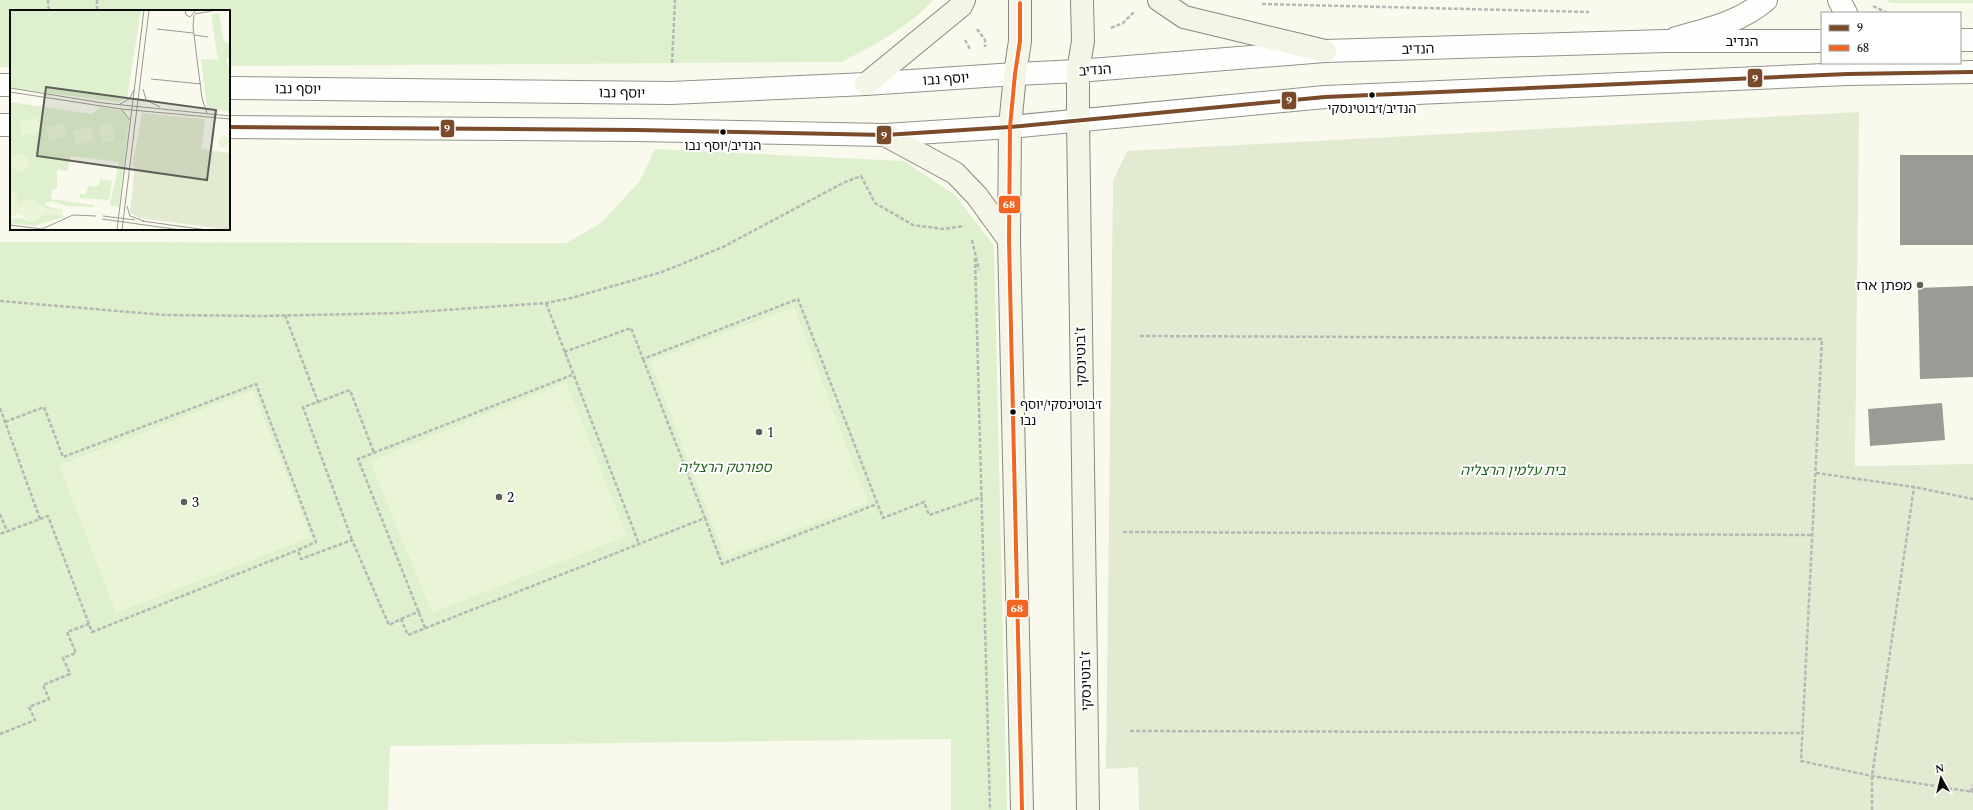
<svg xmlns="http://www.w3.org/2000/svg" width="1973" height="810" font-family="Spectral,'Noto Sans Hebrew',serif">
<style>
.green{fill:#def0cd}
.cemetery{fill:#e2ebd1}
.pitch{fill:#eaf4d6}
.building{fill:#9c9a94}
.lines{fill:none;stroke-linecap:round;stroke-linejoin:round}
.minor-casing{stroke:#92928c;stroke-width:24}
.tertiary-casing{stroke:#92928c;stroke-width:24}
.secondary-casing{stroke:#898883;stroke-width:24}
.path{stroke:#b7b7b5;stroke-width:2.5;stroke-dasharray:4 2;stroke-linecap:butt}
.minor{stroke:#fefefc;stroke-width:22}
.tertiary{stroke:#fefefc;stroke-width:22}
.secondary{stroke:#f4f4e7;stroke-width:22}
.bus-1-casing{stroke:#fff;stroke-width:7}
.bus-2-casing{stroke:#fff;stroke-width:7}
.bus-1{stroke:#7a4b2a;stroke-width:4}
.bus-2{stroke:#f26522;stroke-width:4}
.bus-dot{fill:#0a0a0a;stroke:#fff;stroke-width:1.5}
.poi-dot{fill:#5e5e59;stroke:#fff;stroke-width:1.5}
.labels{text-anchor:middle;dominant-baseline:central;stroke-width:4;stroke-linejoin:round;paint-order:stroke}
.bus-label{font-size:13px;fill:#0a0a0a;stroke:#fff}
.street-label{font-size:14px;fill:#0a0a0a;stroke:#fff}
.poi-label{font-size:14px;fill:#0a0a0a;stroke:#fff;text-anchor:start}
.park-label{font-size:14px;font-style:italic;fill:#21621b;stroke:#fff}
.inset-road{fill:none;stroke:#9a9992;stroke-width:1}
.view{fill:#5e5e59;fill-opacity:0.15;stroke:#5e5e59;stroke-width:2}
.inset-edge{fill:none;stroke:#0a0a0a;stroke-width:2}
.line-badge{stroke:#fff;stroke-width:1.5}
.badge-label{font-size:11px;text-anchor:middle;font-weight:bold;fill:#fff}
</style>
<rect width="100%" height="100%" fill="#faf9ed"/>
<path class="green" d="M0 0H933C908 28 874 45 842 62L229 66V11H11V67H0Z
M1886 0H1973V3H1891Z
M655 149 904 161 954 194 994 246 1007 810H951V739L390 746 388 810H0V242L566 243 601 223 639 182Z"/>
<path class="cemetery" d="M1859 112 1855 466 1973 464V810H1139L1138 767 1106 769 1113 181 1127 151Z"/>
<path class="pitch" d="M794 307 868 503 725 557 650 361Z
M566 382 627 536 432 613 370 461Z
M253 390 311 537 116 613 59 465Z"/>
<path class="building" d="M1900 155H1973V245H1900Z
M1973 286V377L1920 379 1918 288Z
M1942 403 1945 440 1870 446 1868 409Z"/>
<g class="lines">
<defs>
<path id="minor" d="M1839 0 1846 13
M1676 38C1709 29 1740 22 1766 0
M0 85H11
M229 88 671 93 866 84 1015 74
M0 125H11
M229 127 637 130 885 135 1010 127"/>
<path id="tertiary" d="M1960 40H1973
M1015 74 1078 71 1325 51 1665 41H1822
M1010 127 1325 97 1847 74 1973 72"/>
<path id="secondary" d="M1020 0V41L1015 74 1010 127 1009 240 1022 810
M1082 0 1083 41 1078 71V119L1088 810
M1159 0 1184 17 1325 51
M866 84 961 6 964 0
M885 135 955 173 977 196 1009 240"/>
</defs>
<use href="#minor" class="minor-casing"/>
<use href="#tertiary" class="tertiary-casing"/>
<use href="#secondary" class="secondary-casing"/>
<path class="path" d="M48 0 49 11
M97 0V11
M1262 4 1589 12
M1873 6 1887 13
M1111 28 1123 23 1134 12
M977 29 985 40V47
M965 40 970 49
M672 63 675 0
M972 240 979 270
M975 258 990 810
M0 301 165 315 262 316 401 313 546 303 571 298 662 272 723 247 843 183 861 176 875 203 913 225 944 229 963 226
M546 303 639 544
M285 315 318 402 303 407 352 540
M1140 336 1822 339 1801 761 1872 776 1973 792
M564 352 631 328 643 359 798 299 883 518 924 502 929 515 982 497
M643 359 705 518
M318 402 350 390 374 453
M0 408 40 519 0 534
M5 422 44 407 63 457 256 384 316 542 298 550 301 559 352 540 389 625 401 619 408 635 705 518 722 564 877 504
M1816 473 1914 487 1973 499
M0 514 7 531
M40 519 48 516 92 632 298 550
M1123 532 1812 535
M401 619 420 611
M425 628 358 459 572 375
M1130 731 1802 733
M0 734 35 720 29 707 49 699 43 685 70 674 63 658 76 653 67 632 89 624
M1971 792 1973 785
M1872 810V776L1914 487"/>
<use href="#minor" class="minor"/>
<use href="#tertiary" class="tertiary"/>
<use href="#secondary" class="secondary"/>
<defs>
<path id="bus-1" d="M229 127 637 130 885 135 1010 127 1325 97 1847 74 1973 72"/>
<path id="bus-2" d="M1020 3V41L1015 74 1010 127 1009 240 1022 810"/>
</defs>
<use href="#bus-1" class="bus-1-casing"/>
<use href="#bus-2" class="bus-2-casing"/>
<use href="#bus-1" class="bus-1"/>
<use href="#bus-2" class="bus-2"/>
</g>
<g class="bus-dot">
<circle cx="1372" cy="95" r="3.5"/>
<circle cx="723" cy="132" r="3.5"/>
<circle cx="1013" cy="412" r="3.5"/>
</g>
<g class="poi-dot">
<circle cx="1920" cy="285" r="4"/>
<circle cx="759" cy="432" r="4"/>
<circle cx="499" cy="497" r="4"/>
<circle cx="184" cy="502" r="4"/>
</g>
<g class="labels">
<g class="bus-label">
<text x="1372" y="109">הנדיב/ז׳בוטינסקי</text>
<text x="723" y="146">הנדיב/יוסף נבו</text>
<text x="1020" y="405" text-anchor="start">ז׳בוטינסקי/יוסף<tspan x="1020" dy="16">נבו</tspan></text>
</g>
<g class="street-label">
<text x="1742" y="41">הנדיב</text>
<text transform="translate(1418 49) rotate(-2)">הנדיב</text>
<text transform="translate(1095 70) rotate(-4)">הנדיב</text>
<text transform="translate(946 79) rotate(-4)">יוסף נבו</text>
<text transform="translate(298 89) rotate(1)">יוסף נבו</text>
<text transform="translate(622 93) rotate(1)">יוסף נבו</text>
<text transform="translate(1081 357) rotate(-91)">ז'בוטינסקי</text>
<text transform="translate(1086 681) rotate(-91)">ז'בוטינסקי</text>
</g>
<g class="poi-label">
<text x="1912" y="285" text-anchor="end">מפתן ארז</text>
<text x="767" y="432">1</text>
<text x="507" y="497">2</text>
<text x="192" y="502">3</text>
</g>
<g class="park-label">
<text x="725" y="467">ספורטק הרצליה</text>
<text x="1513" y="470">בית עלמין הרצליה</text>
</g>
</g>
<g transform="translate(10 10)">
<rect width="220" height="220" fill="#faf9ed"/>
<path d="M0 0H131L117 88 108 92 0 78ZM209 3 214 32 220 33V49H216L220 63V102L197 97 191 49 208 50 201 4ZM0 92 82 104 91 97 112 101 119 110 109 197 100 195 109 152 61 146 57 161 47 160V179H42L41 189 84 195V197L57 196 43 191 34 193 39 197 52 199 38 200 24 190 13 191 9 196 6 182 0 183ZM90 169 102 171 99 190 70 188V184H76L79 175 84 177 89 175ZM43 203 53 205V207L24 216 0 213V209L12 208 19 212 26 211 35 204Z" fill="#def0cd"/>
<path d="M132 103 195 109 191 139 220 143V220L129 208 120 202 125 157 122 156Z" fill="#e2ebd1"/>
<path d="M27 108 30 122 12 126 9 112ZM54 113 57 127 39 131 36 117ZM101 113 105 130 92 133 88 116ZM81 116 84 130 66 135 63 121ZM208 132a6 6 0 1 1 12 0a6 6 0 1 1-12 0ZM1 153a9 9 0 1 1 18 0a9 9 0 1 1-18 0ZM7 183 9 194 13 191 24 190 37 200 52 199 53 205 35 204 28 210 19 212 10 204 0 206V184Z" fill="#eaf4d6"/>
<path class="inset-road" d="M175 0 176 5 180 7 186 0M185 4 206 0M184 5 183 17 187 49 192 88 197 103M147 19 183 23M184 25 198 27M141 69 191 74M0 78 93 93 220 106M133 79 136 90 150 97M0 82 111 99 220 109M110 94 119 89 124 80M111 99 120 110M117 196 120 206 134 211M93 206 125 210M92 209 171 220M132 211 197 220M0 215 32 219 63 205 86 206M107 220 134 0M112 220 139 0"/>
<path class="view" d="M36 77 206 100 197 170 27 146Z"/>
<rect width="220" height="220" class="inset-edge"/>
</g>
<g class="line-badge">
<rect x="1747" y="68" width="16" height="20" rx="4" fill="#7a4b2a"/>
<rect x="1281" y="91" width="16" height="19" rx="4" fill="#7a4b2a"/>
<rect x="440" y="119" width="15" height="19" rx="4" fill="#7a4b2a"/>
<rect x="876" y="125" width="16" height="20" rx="4" fill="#7a4b2a"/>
<rect x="998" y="195" width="23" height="19" rx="4" fill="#f26522"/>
<rect x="1006" y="599" width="23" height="19" rx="4" fill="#f26522"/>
</g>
<g class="badge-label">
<text x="1755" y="82">9</text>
<text x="1289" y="104">9</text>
<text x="447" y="132">9</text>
<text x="884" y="139">9</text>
<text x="1009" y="208">68</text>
<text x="1017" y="612">68</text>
</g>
<rect x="1821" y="12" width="140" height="52" fill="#ffffff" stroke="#9d9d9d"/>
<rect x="1829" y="25" width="20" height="6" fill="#7a4b2a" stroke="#9d9d9d"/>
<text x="1857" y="32" font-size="12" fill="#0a0a0a">9</text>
<rect x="1829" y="45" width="20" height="6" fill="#f26522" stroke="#9d9d9d"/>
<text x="1857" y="52" font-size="12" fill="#0a0a0a">68</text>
<g transform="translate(1941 778) rotate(352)" stroke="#ffffff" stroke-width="3" paint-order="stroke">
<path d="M0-3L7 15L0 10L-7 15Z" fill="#0a0a0a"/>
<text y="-6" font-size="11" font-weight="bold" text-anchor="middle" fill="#0a0a0a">N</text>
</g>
</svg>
